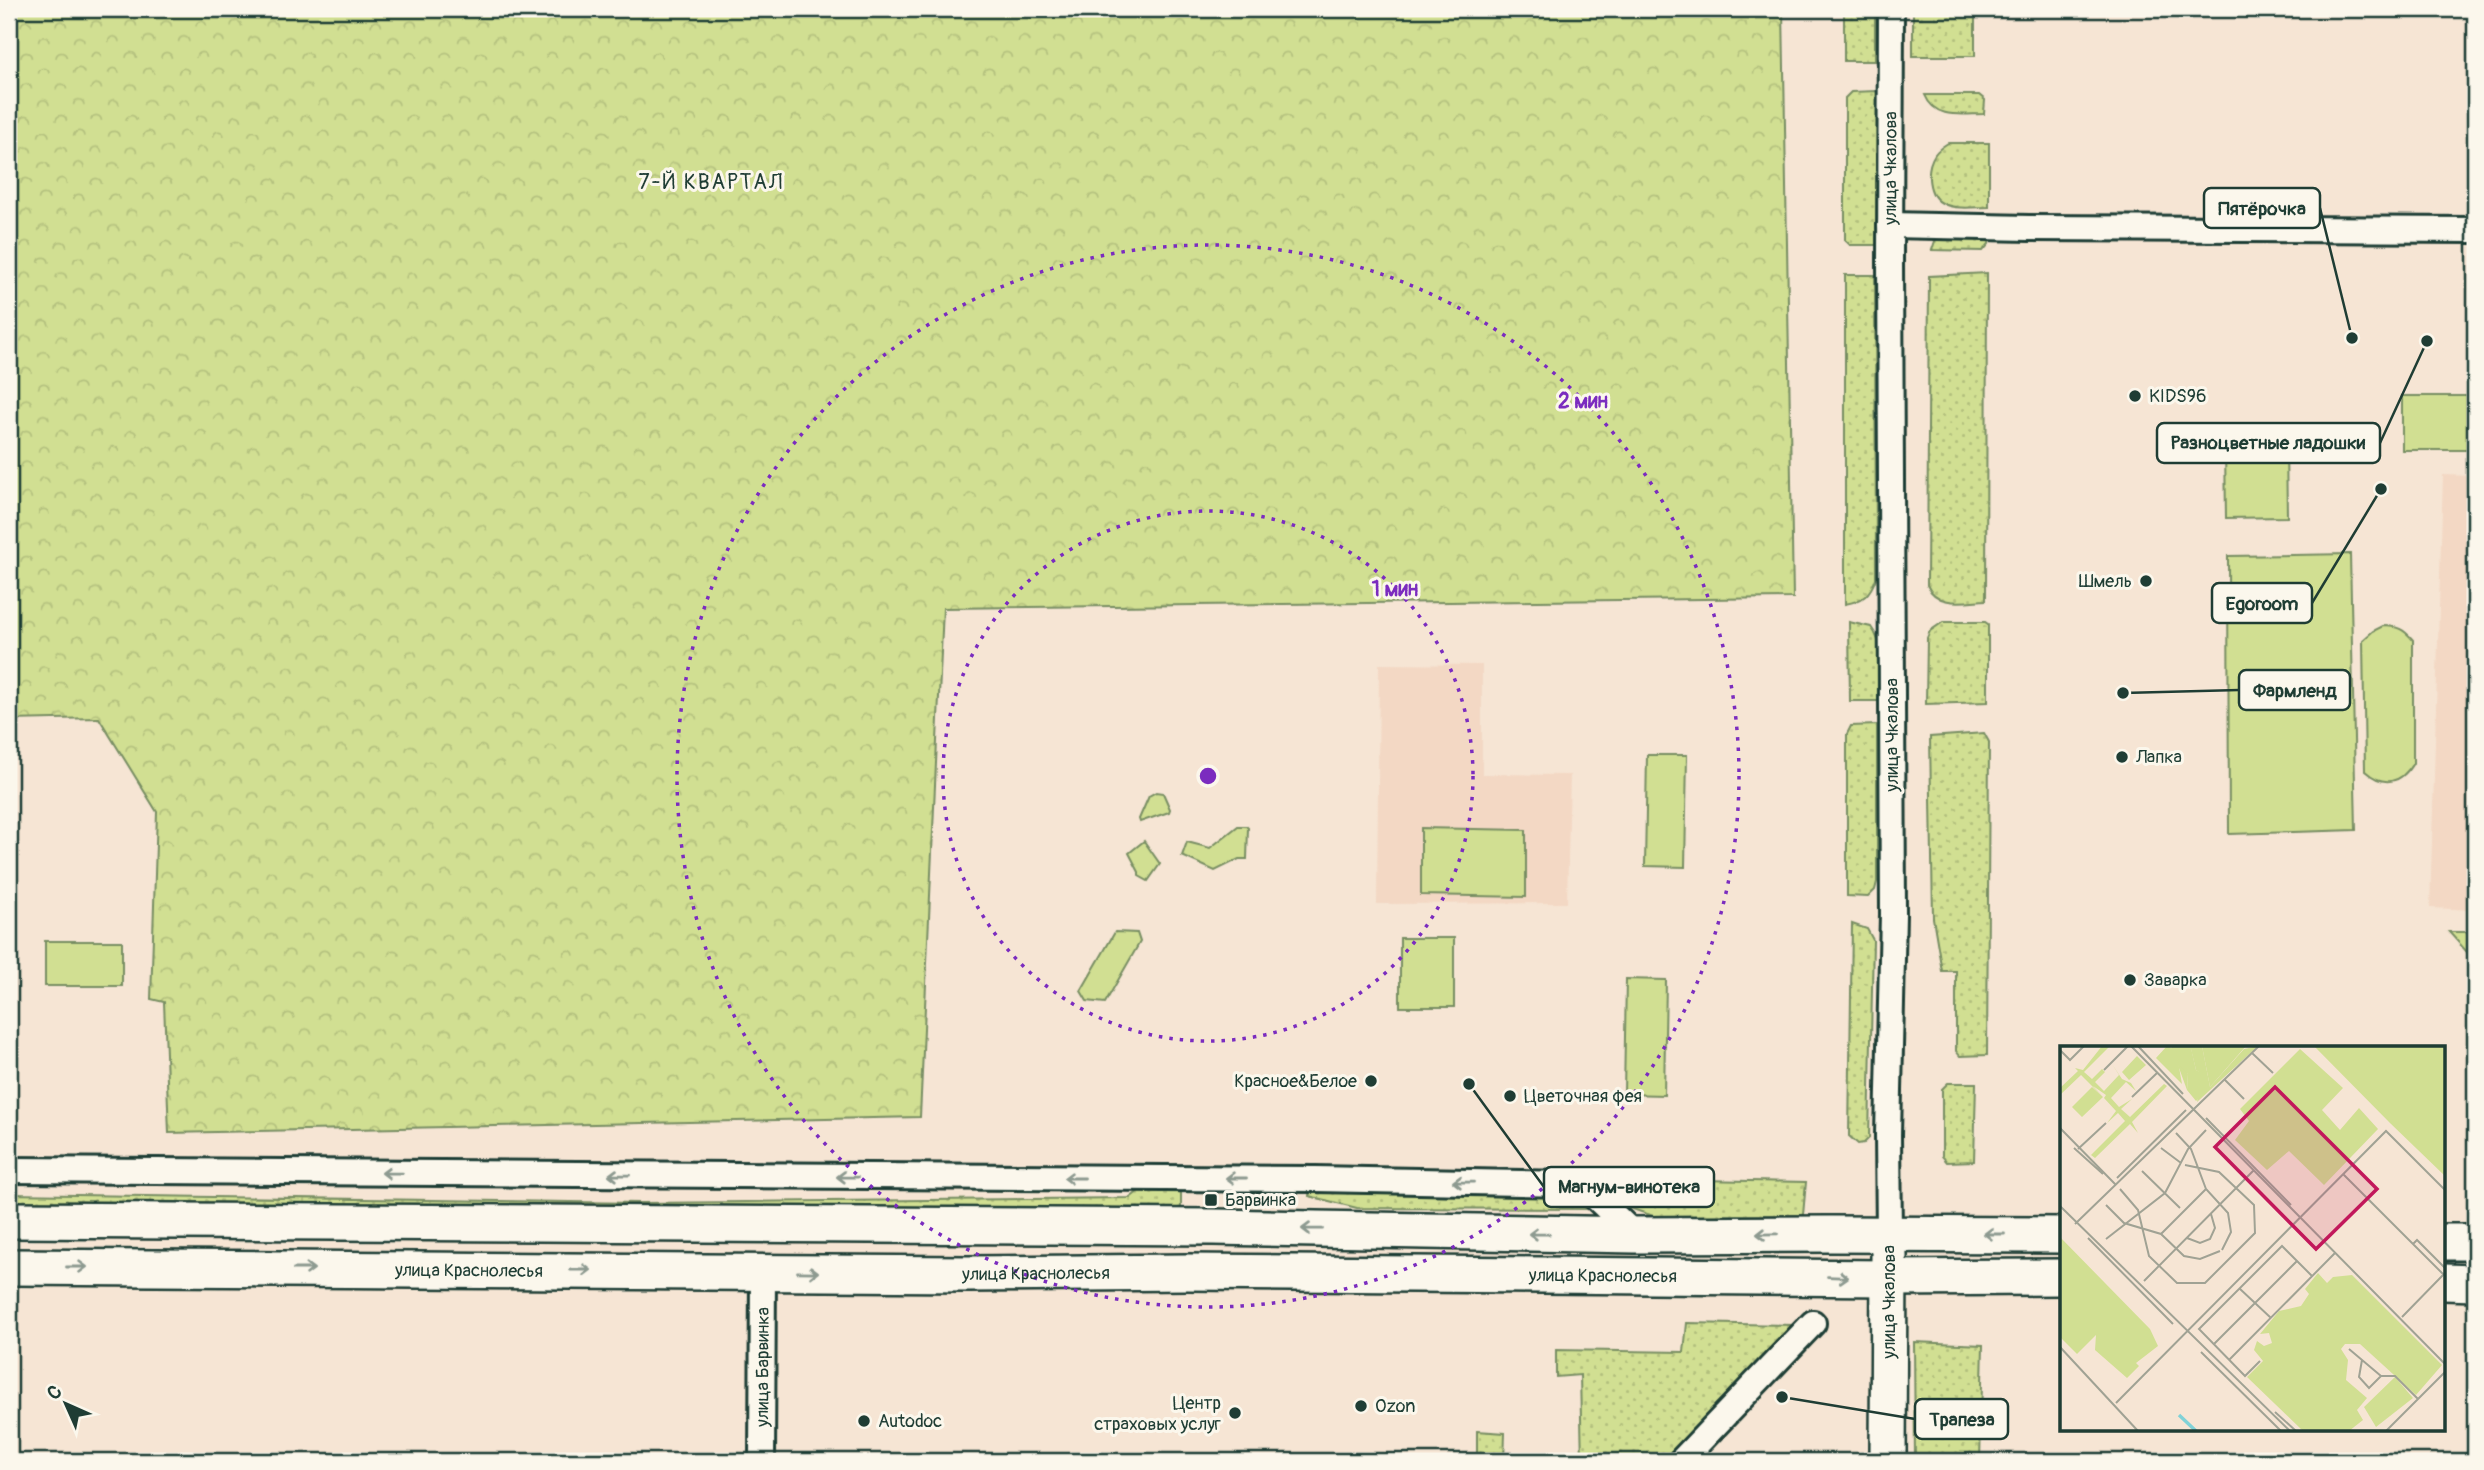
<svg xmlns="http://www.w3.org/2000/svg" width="2484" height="1470" font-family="Pangolin,sans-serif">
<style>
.built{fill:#f3d8c4}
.grass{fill:url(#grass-dots);stroke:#788e63;stroke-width:2}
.forest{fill:url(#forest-crowns);stroke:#788e63;stroke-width:2}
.park{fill:#d1df92;stroke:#788e63;stroke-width:2}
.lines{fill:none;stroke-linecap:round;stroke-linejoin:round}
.street-casing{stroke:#1f3d34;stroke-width:30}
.secondary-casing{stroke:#1f3d34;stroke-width:40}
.street{stroke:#fbf7ec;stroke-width:24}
.secondary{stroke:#fbf7ec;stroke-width:35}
.oneway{stroke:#8d9a90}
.ring{fill:none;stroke:#7b2cbf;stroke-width:3.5;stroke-dasharray:3.5 7}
.poi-dot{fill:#1f3d34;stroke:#fbf7ec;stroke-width:2.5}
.labels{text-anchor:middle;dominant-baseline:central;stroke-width:6;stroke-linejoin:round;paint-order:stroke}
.street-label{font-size:18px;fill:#1f3d34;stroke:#fbf7ec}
.poi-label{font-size:18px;fill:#1f3d34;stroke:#fbf7ec;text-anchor:start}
.quarter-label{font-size:21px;letter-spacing:2px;fill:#1f3d34;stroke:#fbf7ec}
.inset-river{fill:none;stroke:#80d2d7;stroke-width:3.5}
.inset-road{fill:none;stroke:#a0a294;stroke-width:2}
.view{fill:#c2185b;fill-opacity:0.15;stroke:#c2185b;stroke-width:3.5}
.inset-edge{fill:none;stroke:#1f3d34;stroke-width:3.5}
.centre{fill:#7b2cbf;stroke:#fbf7ec;stroke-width:3.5}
.ring-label{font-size:21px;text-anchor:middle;font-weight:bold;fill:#7b2cbf;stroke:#fbf7ec;stroke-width:6;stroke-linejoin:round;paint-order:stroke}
.leader{fill:none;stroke:#1f3d34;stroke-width:2.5}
.callout-dot{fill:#1f3d34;stroke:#fbf7ec;stroke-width:2.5}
.callout{fill:#fbf7ec;stroke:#1f3d34;stroke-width:2.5}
.callout-label{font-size:19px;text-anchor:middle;font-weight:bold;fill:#1f3d34}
</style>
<defs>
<pattern id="grass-dots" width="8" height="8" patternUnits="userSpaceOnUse" patternTransform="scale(1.75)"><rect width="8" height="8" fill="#d1df92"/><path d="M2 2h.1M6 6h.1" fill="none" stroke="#b3c07e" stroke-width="1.8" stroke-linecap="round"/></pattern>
<pattern id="forest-crowns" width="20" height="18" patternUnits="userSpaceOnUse" patternTransform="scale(1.75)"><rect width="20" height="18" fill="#d1df92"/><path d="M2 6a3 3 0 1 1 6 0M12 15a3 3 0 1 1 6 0" fill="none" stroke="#b3c07e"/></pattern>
</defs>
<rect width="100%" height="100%" fill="#f6e5d4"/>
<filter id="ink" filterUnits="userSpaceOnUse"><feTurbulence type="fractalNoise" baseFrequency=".0143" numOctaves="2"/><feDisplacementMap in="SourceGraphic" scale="14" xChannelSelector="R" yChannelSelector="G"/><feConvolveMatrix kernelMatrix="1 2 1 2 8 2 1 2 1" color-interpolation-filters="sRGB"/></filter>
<g filter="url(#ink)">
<path class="built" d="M2443 475 2475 476V910L2430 908Z
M1379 664 1482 665V774L1570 775 1567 903 1377 904Z"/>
<path class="grass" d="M1844 9H1875V61H1844Z
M1913 9H1975V56H1913Z
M1877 91 1876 245H1850L1845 240V98L1851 92Z
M1925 95H1979L1985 100 1984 114C1962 114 1935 120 1925 95Z
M1948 143H1989V207C1975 207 1957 210 1944 204 1927 197 1925 169 1935 154 1938 150 1943 146 1948 143Z
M1939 238 1990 239 1989 244 1983 251 1932 250 1935 241Z
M1987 273 1986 600C1965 601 1937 608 1927 585L1929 276Z
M1845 275H1875L1876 578C1870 595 1863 601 1845 604Z
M1849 622 1871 627C1886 646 1880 677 1880 701H1850Z
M1943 622H1985L1988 624V702L1926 704 1927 638 1930 631Z
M1877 725V882L1875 890 1868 897 1847 896V734L1851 726Z
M1984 733 1989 742 1987 1055 1960 1056 1956 1051V971H1942L1933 918 1930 737Z
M1852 924 1867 929 1873 940 1869 1138 1864 1143 1858 1144 1849 1136Z
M1948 1083H1976L1974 1161 1947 1162 1942 1156V1089Z
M1597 1178 1806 1182 1803 1215 1653 1216 1624 1206 1603 1190Z
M1144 1187 1181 1188V1208L641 1211 9 1203V1194L641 1203 1130 1198Z
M1310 1188 1564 1189 1597 1209 1357 1208 1309 1196Z
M1687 1323 1793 1325 1664 1461H1582L1580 1375 1556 1377V1350L1684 1352Z
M1914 1342 1983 1345 1980 1461H1915Z
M1477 1431 1505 1433 1504 1461H1477Z"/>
<path class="forest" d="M9 9H1783L1793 598 943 608 920 1117 169 1133 164 1002 151 999 157 812 99 718 9 720Z"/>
<path class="park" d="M2402 396H2475V450H2402Z
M2286 445 2287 517 2226 518 2225 446Z
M2350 554 2356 830 2229 834 2228 556Z
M2383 626C2397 626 2404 629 2413 640V763C2401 784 2383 787 2365 771L2363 640 2373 631Z
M1647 755H1687L1685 867 1645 866Z
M1156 792 1163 793 1170 809 1169 812 1140 822 1139 819 1149 796Z
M1238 826H1246L1248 828 1247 859H1239L1215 871 1182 856 1187 842 1210 848Z
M1421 828 1526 830V897L1421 895Z
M1144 841 1160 864 1148 881 1139 876V872L1129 853Z
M1115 932 1137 933 1140 942 1105 1003 1087 1001 1081 991Z
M2449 932H2475V961Z
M1400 938H1454V1007H1400Z
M45 941H122V986H45Z
M1626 979 1666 980 1664 1095 1624 1094Z"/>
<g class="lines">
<defs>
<g id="street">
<path d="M1890 225 2029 228 2475 230"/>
<path d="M9 1170 1316 1179 1570 1184 1590 1192 1635 1235"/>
<path id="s1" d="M1889 1234 1888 1135 1893 914 1890 261 1891 9"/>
<path id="s2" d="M762 1461 763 1272"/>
<path d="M1681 1461 1813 1323"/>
</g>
<g id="secondary">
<path d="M9 1220 1213 1227 1635 1235 1831 1234 2062 1235"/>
<path d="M2444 1242H2475"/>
<path id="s3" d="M9 1267 968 1274 1187 1272 1889 1278 2062 1277"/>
<path d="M2444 1282 2475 1283"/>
<path d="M1888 1461 1889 1255"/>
</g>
</defs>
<use href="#street" class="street-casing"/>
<use href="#secondary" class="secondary-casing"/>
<use href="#street" class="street"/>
<use href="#secondary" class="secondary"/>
</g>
<defs><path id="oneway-shaft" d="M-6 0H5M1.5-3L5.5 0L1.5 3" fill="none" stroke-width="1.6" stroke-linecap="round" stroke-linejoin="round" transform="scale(1.75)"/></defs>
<g class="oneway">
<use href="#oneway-shaft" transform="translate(392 1173) rotate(-179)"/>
<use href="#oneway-shaft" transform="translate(619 1175) rotate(-179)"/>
<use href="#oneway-shaft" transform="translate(847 1177) rotate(-179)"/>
<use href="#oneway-shaft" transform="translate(1074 1178) rotate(180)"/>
<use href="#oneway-shaft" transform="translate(1236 1178) rotate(-180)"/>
<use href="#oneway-shaft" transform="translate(1463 1182) rotate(-179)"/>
<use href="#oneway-shaft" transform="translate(1312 1229) rotate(-179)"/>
<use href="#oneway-shaft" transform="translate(1539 1234) rotate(-179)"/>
<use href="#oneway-shaft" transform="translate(1767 1234) rotate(179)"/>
<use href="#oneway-shaft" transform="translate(1994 1234) rotate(-180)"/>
<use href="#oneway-shaft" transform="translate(77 1267)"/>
<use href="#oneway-shaft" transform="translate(304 1269)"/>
<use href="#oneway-shaft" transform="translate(581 1270)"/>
<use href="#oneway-shaft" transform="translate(808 1272) rotate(1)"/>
<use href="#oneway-shaft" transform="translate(1838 1277) rotate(2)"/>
</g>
</g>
<g class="ring">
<circle cx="1208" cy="776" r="265"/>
<circle cx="1208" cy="776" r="531"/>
</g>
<g class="poi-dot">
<circle cx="2135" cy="396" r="7"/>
<circle cx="2146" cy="581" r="7"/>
<circle cx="2122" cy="757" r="7"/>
<circle cx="2130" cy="980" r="7"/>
<circle cx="1371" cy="1081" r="7"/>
<circle cx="1510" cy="1096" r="7"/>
<rect x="1204" y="1193" width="14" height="14" rx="3.5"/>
<circle cx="1361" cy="1406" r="7"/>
<circle cx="1235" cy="1413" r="7"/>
<circle cx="864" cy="1421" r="7"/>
</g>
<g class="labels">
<g class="street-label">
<text stroke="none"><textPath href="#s1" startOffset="1066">улица Чкалова</textPath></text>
<text transform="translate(1892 735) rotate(-90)">улица Чкалова</text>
<text stroke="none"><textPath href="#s3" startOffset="460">улица Краснолесья</textPath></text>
<text stroke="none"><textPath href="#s3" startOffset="1027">улица Краснолесья</textPath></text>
<text stroke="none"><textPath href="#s3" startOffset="1594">улица Краснолесья</textPath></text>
<text transform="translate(1889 1302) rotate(-90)">улица Чкалова</text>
<text stroke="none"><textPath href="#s2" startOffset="94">улица Барвинка</textPath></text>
</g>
<g class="poi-label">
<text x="2149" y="396">KIDS96</text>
<text x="2132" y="581" text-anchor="end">Шмель</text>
<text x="2136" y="757">Лапка</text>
<text x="2144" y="980">Заварка</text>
<text x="1357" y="1081" text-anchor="end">Красное&amp;Белое</text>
<text x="1524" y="1096">Цветочная фея</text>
<text x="1225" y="1200">Барвинка</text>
<text x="1221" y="1403" text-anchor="end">Центр<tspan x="1221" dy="21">страховых услуг</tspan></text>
<text x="1375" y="1406">Ozon</text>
<text x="878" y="1421">Autodoc</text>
</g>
<g class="quarter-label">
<text x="711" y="182">7-Й КВАРТАЛ</text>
</g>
</g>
<g transform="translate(2060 1046)">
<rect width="385" height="385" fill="#f6e5d4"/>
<path d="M42 0H50L24 26 32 33 42 23 45 26 35 36 44 45 59 29 52 18 62 33 71 37 76 45 66 36 51 52 59 61 72 53 61 63 70 71 104 38 107 40 72 76 78 87 70 78 35 112 31 109 65 75 58 67 47 77 56 65 44 52 46 49 33 40 43 51 21 29 0 49V42L18 25 15 22 23 24ZM111 0H142L150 41 184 3 198 0 137 56 142 28 136 24 131 3 119 12 128 28 127 44ZM77 10 86 19 69 34 62 26Z" fill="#d1df92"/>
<path d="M107 0 116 4 122 38 96 12ZM142 0H186L150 41ZM131 2 136 24 142 27V49L136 55 127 44 128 28 119 19V11ZM240 3 283 42 262 64 280 84 299 62 318 83 264 139 229 105 207 124 175 94 189 75 180 63ZM258 227 267 237 273 231 292 229 382 319 356 349 300 298H285L281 303 288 314 286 334 307 352 297 364 303 374 289 385H243L187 331 203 315 194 304 197 295 204 300 212 297 209 287 200 288 219 265 241 260 249 248 245 243ZM335 331 353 352 316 381 304 361Z" fill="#d1df92"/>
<path d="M254 0H385V130L330 77ZM32 41 43 51 22 71 12 61ZM0 191 90 283 98 300 76 317 79 320 67 332 35 304 36 289 17 308 0 291Z" fill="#d1df92"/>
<path class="inset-river" d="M119 369 136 385"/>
<path class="inset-road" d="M71 0 385 318M78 0 123 48M0 4 10 14 24 0M192 7 213 27M44 24 68 0M165 34 184 53M72 51 97 27M146 72 231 159M0 82 56 139M116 87 131 103 146 143 168 167 171 186 162 204M14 102 43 128M101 102 121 117M18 103 46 77M82 125 120 162M283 128 384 229M57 132 126 64M60 143 78 164 89 210 117 237H145L195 187 194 159 159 126 125 119M46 159 64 177 101 188 124 210 140 213 160 205M0 160 230 385M15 178 199 0M101 188 146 143M28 192 113 278M127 192 140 197 150 193 155 182 151 168M46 193 105 147 128 103 146 84M353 198 357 194 385 222M84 235 194 124M179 242 211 272M342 271 384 228M154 298 237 215M0 301 78 385M289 303 321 330H335L358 353M141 306 221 385M169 314 275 207M302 314 299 331 309 342 321 330M200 315 185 330 139 283 222 200 252 230M56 357 326 85 385 144M215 366 236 385M326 385 385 326"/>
<path class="view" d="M215 41 317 143 256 203 155 101Z"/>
<rect width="385" height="385" class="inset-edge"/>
</g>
<circle cx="1208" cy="776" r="10" class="centre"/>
<g class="ring-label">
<text x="1583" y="408">2 мин</text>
<text x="1395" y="596">1 мин</text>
</g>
<path class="leader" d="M2352 338L2320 208M2427 341L2380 443M2381 489L2312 603M2123 693L2239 690M1469 1084L1544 1187M1782 1397L1915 1419"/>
<g class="callout-dot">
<circle cx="2352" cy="338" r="7"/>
<circle cx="2427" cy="341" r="7"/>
<circle cx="2381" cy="489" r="7"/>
<circle cx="2123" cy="693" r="7"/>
<circle cx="1469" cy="1084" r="7"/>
<circle cx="1782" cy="1397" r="7"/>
</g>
<g class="callout">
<rect x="2204" y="188" width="116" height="40" rx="7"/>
<rect x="2157" y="423" width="223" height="40" rx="7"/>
<rect x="2212" y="583" width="100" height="40" rx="7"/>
<rect x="2239" y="670" width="111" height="40" rx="7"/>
<rect x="1544" y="1167" width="170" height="40" rx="7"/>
<rect x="1915" y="1399" width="93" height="40" rx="7"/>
</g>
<g class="callout-label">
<text x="2262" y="215">Пятёрочка</text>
<text x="2268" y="449">Разноцветные ладошки</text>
<text x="2262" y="610">Egoroom</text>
<text x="2295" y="697">Фармленд</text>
<text x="1629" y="1193">Магнум-винотека</text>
<text x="1962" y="1426">Трапеза</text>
</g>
<rect width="2484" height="1470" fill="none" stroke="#fbf7ec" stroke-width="35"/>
<rect x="18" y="18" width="2449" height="1435" fill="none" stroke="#1f3d34" stroke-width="2.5" filter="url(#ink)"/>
<g transform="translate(66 1404) rotate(315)" stroke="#fbf7ec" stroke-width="5" paint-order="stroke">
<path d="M0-5L12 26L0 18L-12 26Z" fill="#1f3d34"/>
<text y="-10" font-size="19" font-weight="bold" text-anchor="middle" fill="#1f3d34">С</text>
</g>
</svg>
